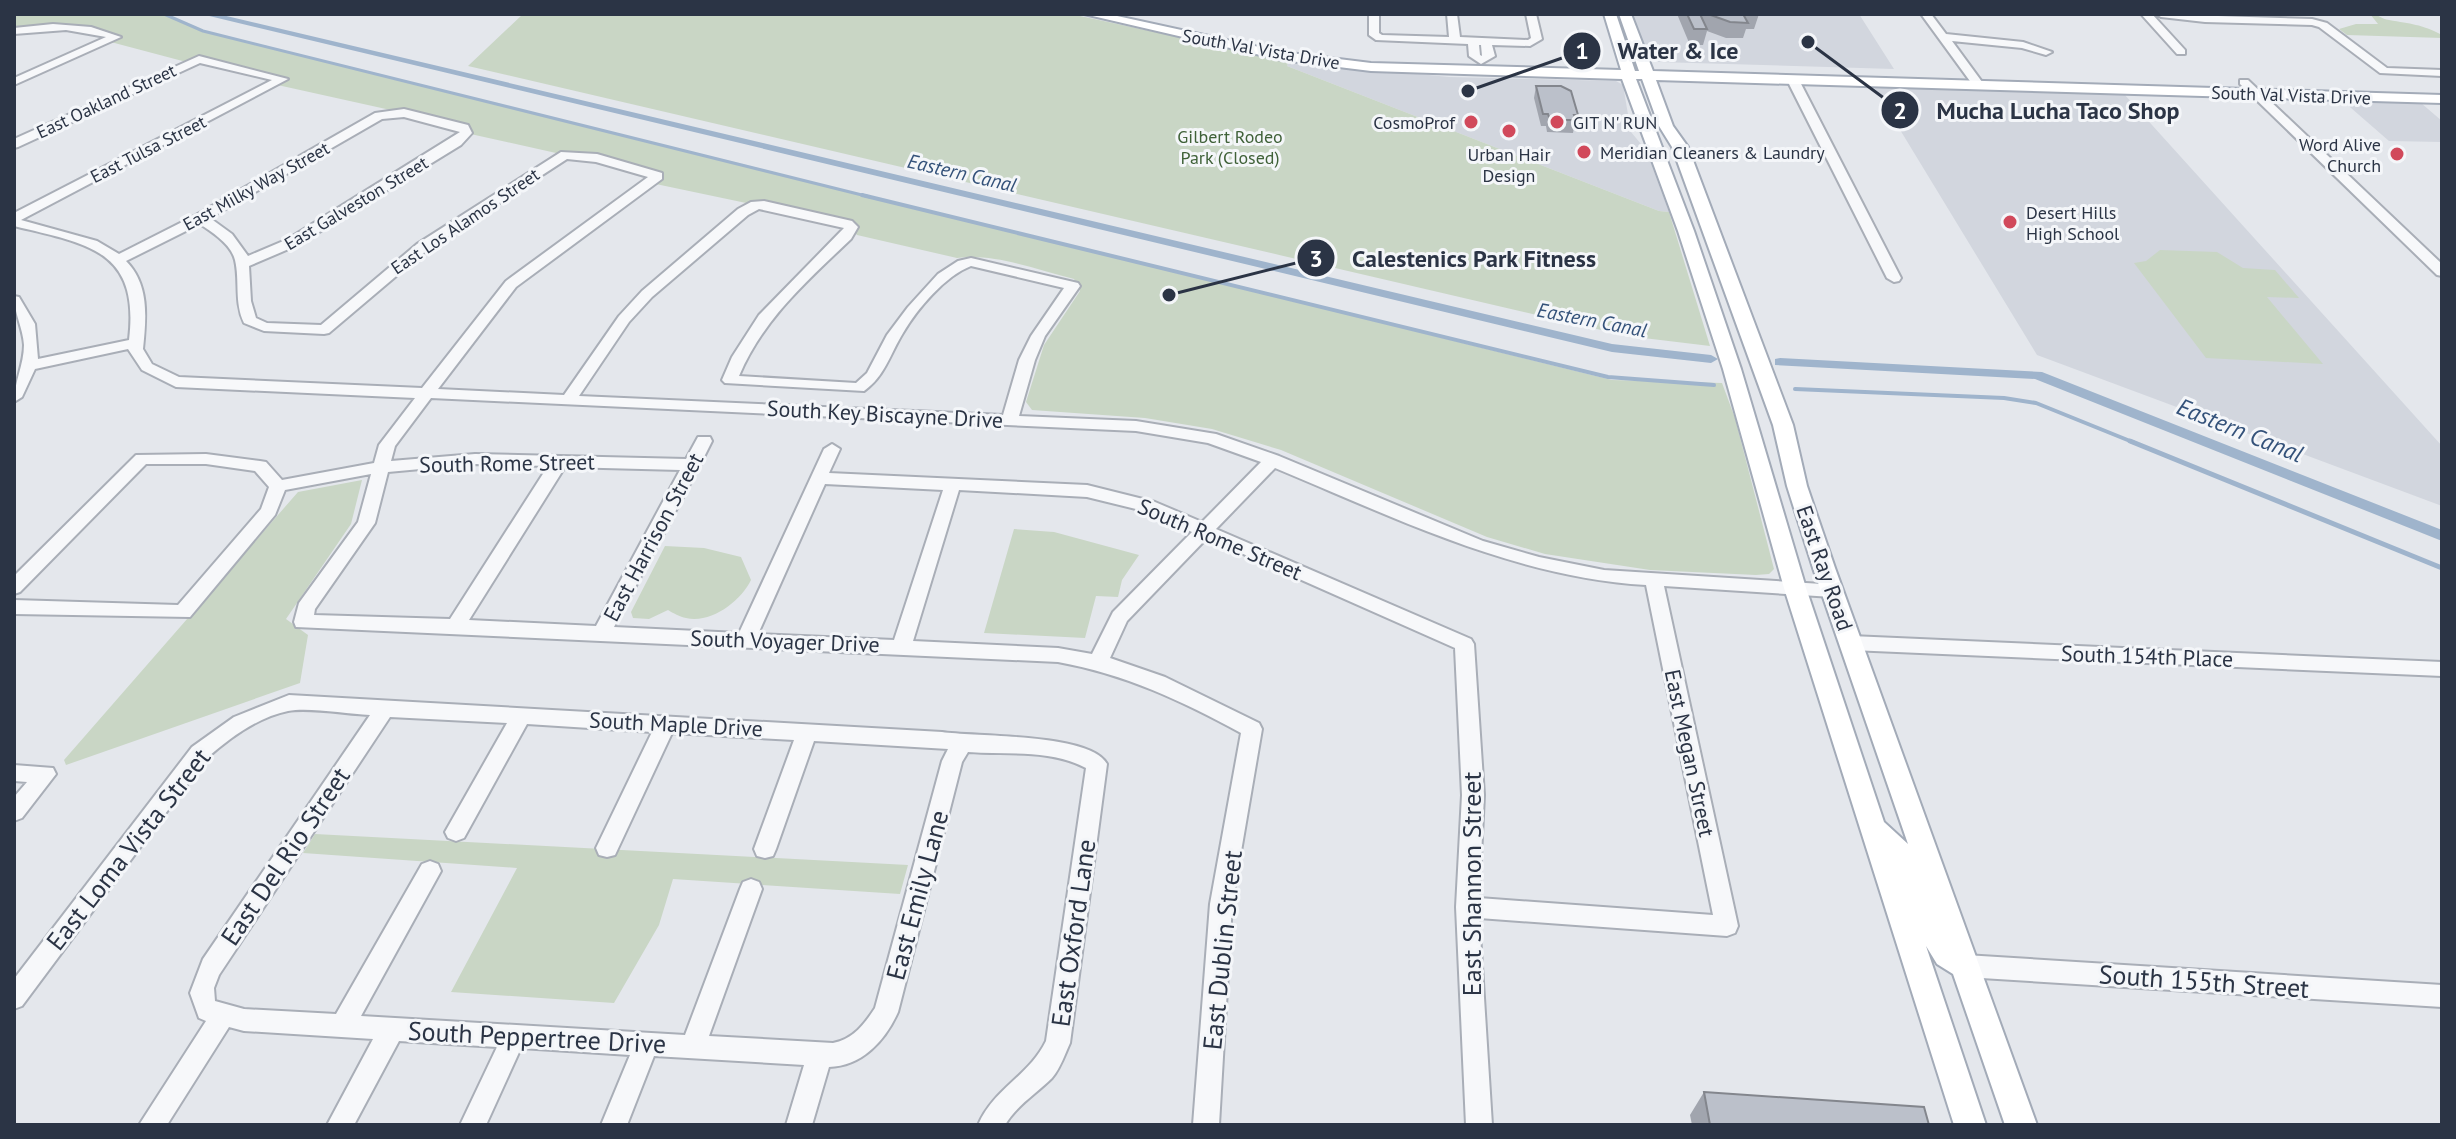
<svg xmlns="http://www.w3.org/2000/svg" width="2456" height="1139" font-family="'PT Sans',sans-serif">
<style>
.built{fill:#d2d6de}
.green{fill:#c9d6c5}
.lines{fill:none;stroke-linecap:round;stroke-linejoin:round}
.stream-far2{stroke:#9fb4cc;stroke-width:3}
.stream-far1{stroke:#9fb4cc;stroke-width:4}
.stream{stroke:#9fb4cc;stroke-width:5}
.canal{fill:#9fb4cc;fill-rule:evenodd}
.minor-casing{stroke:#a9aeb7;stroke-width:4}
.major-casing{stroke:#a3abb8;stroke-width:4}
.minor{fill:#f7f8fa;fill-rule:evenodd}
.major{fill:#fff;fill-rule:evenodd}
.wall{fill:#a1a5ae}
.building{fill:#bbc0ca;stroke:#83868d;stroke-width:2}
.poi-dot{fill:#d1495b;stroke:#f4f6f9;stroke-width:3}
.labels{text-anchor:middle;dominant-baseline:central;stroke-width:6;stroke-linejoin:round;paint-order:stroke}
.far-street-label{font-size:18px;fill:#2b3445;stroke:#f4f6f9}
.far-poi-label{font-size:18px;fill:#2b3445;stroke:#f4f6f9;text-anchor:start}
.far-park-label{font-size:18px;fill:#3f6138;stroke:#f4f6f9}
.far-water-label{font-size:20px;font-style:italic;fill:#34527a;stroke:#f4f6f9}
.street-label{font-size:22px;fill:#2b3445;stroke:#f4f6f9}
.water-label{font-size:24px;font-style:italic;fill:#34527a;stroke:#f4f6f9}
.near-street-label{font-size:26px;fill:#2b3445;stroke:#f4f6f9}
.leader{fill:none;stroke:#2b3445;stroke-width:3}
.callout-dot{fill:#2b3445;stroke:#f4f6f9;stroke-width:3}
.mark-label{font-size:24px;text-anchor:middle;font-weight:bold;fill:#fff}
.callout-label{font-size:24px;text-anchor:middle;font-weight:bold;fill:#2b3445;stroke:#f4f6f9;stroke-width:6;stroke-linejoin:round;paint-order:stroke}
</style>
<rect width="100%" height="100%" fill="#e4e7ec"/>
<path class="built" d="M1633 14H1859L1894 69 1658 62 1648 57Z
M1289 61 1449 77 1616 81 1623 85 1631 132 1646 150 1669 212 1659 211 1287 66Z
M1874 87 2124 94 2442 446V506L2037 355Z
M2343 101 2421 103 2442 121V142L2389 141Z"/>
<path class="green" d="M14 14H165L206 32 1612 380 1722 383 1735 418 1774 569 1769 574 1756 575 1650 570 1545 554 1487 537 1281 450 1212 429 1145 418 1032 410 1026 402 1044 345 1080 291 1074 279C1037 270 995 253 957 258L857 235 847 224 651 183 657 176 597 158 565 155 466 133 404 113 273 84 281 80 199 59 190 63 107 41 115 37 97 29 14 31Z
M523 14H1071L1289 61 1287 66 1659 211 1669 212 1710 346 1627 336 468 66Z
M2370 14C2379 14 2381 19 2389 20 2411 24 2421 24 2442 35V38L2347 35 2339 29 2356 24H2378Z
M2160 250 2217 252 2243 268 2275 270 2299 298 2267 297 2323 364 2206 358 2134 263 2146 261Z
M362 480 351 524 286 619 308 635 300 683 66 765 64 760 298 492Z
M1014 529 1054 532 1139 555 1122 580 1118 597 1096 596 1085 638 984 633Z
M665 546 704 548 741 557 751 580C741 601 711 624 686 618 680 617 673 613 668 610L649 619 633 618 631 612Z
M315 834 908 865 900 894 673 879 659 925 614 1003 451 992 517 868 303 853Z"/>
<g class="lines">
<path class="stream-far2" d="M164 14 203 31 870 197"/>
<path class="stream-far1" d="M862 195 1608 377 1714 385
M1795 389 2004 398 2036 403 2135 443"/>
<path class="stream" d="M2130 441 2442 568"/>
<path class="canal" d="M201 14H218L1612 344 1711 355 1718 359 1711 363 1612 352Z
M1780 358 2042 372 2442 530V541L2035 379 1775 365V359Z"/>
<defs>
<path id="minor" d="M1369 14H1379V33L1382 35 1449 37 1447 14H1457L1460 37 1528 40 1531 38 1526 14H1536L1542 39 1530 46 1492 45 1495 56 1481 64 1469 56 1468 44 1376 40 1369 35ZM1479 45H1481L1482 56 1480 55Z
M1921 14H1931L1946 34 2023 42 2052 52 2046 55 2022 48 1952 41 1985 86 1975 88Z
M2141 14H2152L2185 50V54H2177Z
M2156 14 2312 19 2327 23 2387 68 2442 70V76L2380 73 2319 27 2312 25 2205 22 2161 17Z
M53 24 91 27 121 37 14 85V78L106 37 66 30 14 34V28Z
M199 56 288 79 21 220 97 241 119 254 196 215 375 113 404 109 468 125 472 133 461 145 298 245 249 266 251 301 256 318 267 323 321 325 417 244 561 152 597 154 662 173V179L516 287 438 389 564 395 619 316 642 291 738 209 751 202 764 201 852 221 858 227 851 239C807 281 763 319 739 376L856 383 867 373 887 335 908 307 938 274 958 261 971 258 1078 283 1080 286 1045 336 1035 360 1019 416 1136 421 1216 434 1279 456 1483 541 1539 557 1604 570 1838 585 1841 590 1832 597 1664 586 1738 926 1735 933 1727 936 1479 918 1492 1125H1466L1456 907 1462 795 1455 648 1207 538 1127 621 1110 658 1165 677 1259 723 1262 729 1232 904 1219 1125H1193L1210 904 1241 733C1182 701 1125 674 1058 662L296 627 294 622 299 603 358 522 371 474 285 490 275 515 190 617 14 614V600L178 605 261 509 269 487 255 471 206 464H146L20 592 14 594V576L136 455 206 454 260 461 266 462 282 480 374 463 379 445 415 398 176 387 142 370 128 349 35 369 22 397 14 402C14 382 24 365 24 345 23 328 14 313 14 296L19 297 35 324 38 359 129 340C140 249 87 244 14 226V213L272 80 200 63 18 147 14 148V139ZM404 117 460 132 288 239 248 256 232 234 210 218 382 119ZM567 159 596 162 648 177 506 281 422 388 179 377 152 364 143 349C146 319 150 285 126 261L200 224C213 233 231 244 235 260 240 281 234 302 244 323L264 331 324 334 329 333 427 250ZM759 209 844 228 759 315 732 357 722 380 725 383 864 391C885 376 890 354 903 333 917 309 945 276 971 266L1064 288 1031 336 1019 360 1003 415 579 396 629 322 652 297 748 215ZM431 398 1136 431 1208 443 1261 462 1202 522 1155 502 1087 485 829 473 840 449 832 444 824 449 739 633 614 627 700 465 712 441 710 437H698L686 459 475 454 391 461 395 446ZM475 464 548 466 450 619 314 615 315 609 375 523 388 472ZM565 467 680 470 596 626 469 620ZM1275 468C1396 518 1514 577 1646 585L1713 915 1479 898 1484 795 1474 644 1471 639 1216 529ZM825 484 943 490 894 640 758 634ZM959 490 1087 497 1144 511 1192 532 1113 612 1092 654 1058 648 913 641Z
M1793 77 1799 80 1901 278 1899 281 1894 282 1887 278 1787 80Z
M2240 80H2248L2442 264V276L2437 275 2240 84Z
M1851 636 2442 662V676L1851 650 1844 648 1842 643 1844 638Z
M289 695 942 732C976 737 1091 733 1107 764L1070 1043C1065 1054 1060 1069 1052 1078 1036 1094 1017 1105 1005 1125H978C994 1088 1029 1076 1046 1041L1086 768C1050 749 1008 755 968 752L962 762 898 1012C885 1041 862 1066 829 1067L812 1125H786L804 1065 654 1056 627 1125H601L630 1055 521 1048 486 1125H460L497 1047 399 1041 354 1125H327L373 1039 244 1031 229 1027 167 1125H139L206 1021 199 1018 190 993 203 959 370 715C346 714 309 707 288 711 258 717 228 739 206 759L22 1006 14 1009V979L192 747 234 717ZM390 717 507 723 445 832 448 838 456 841 464 838 527 724 652 732 596 848 599 855 607 857 615 855 672 733 794 740 754 849 757 856 765 858 773 856 776 849 814 741 948 749 942 761 875 1008C864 1025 853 1039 833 1043L709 1036 762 889 759 882 751 879 743 882 740 889 685 1035 361 1016 441 871 438 864 430 861 422 864 336 1014 244 1009 215 1001 214 988 219 975Z
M14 765 53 768 56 774 22 818 14 821V797L27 782 14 781Z
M1965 955 2442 985V1007L1965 977 1957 974 1953 966 1957 958Z"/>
<path id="major" d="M1084 14H1108L1282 52 1371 63 1621 70 1604 14H1616L1635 71H1639L1619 14H1631L1653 71 2442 95V103L1656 80 1673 126 1688 147 1793 425 1807 486 1835 568 2037 1125H2005L1953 974 1937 964 1926 946 1986 1125H1954L1784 588 1723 369 1678 231 1622 79 1371 71 1282 60ZM1636 79H1642L1659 126 1672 147 1773 425 1787 486 1813 568 1908 844 1884 822 1806 588 1741 369 1694 231Z"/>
</defs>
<use href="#minor" class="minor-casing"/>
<use href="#major" class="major-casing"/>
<use href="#minor" class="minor"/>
<use href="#major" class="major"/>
</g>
<path class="wall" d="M1677 14H1759L1754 29H1746L1743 38H1726L1707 31 1703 45H1690Z
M1536 86 1578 115 1576 127H1574L1573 133 1547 132 1546 126H1541L1534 98Z
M1704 1092 1929 1125H1692L1690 1115Z"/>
<path class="building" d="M1687 14H1700L1707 29H1694Z
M1708 14H1743L1748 23 1730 22Z
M1536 86H1561L1571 91 1578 115H1574L1576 120H1550L1548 114H1543Z
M1704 1092 1924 1107 1929 1125H1710Z"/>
<g class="poi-dot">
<circle cx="1471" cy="122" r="8"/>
<circle cx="1557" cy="122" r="8"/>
<circle cx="1509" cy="131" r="8"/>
<circle cx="1584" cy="152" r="8"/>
<circle cx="2397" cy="154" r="8"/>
<circle cx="2010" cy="222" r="8"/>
</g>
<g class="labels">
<g class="far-street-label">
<text transform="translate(1261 49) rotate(10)">South Val Vista Drive</text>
<text transform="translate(2291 95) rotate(2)">South Val Vista Drive</text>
<text transform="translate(106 101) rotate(-25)">East Oakland Street</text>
<text transform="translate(148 149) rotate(-27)">East Tulsa Street</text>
<text transform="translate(256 186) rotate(-29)">East Milky Way Street</text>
<text transform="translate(356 203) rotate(-31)">East Galveston Street</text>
<text transform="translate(465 221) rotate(-34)">East Los Alamos Street</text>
</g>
<g class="far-poi-label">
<text x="1455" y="122" text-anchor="end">CosmoProf</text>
<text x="1573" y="122">GIT N' RUN</text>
<text x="2381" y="144" text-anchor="end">Word Alive<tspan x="2381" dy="21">Church</tspan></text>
<text x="1600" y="152">Meridian Cleaners &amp; Laundry</text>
<text x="1509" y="154" text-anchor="middle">Urban Hair<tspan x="1509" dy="21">Design</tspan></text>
<text x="2026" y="212">Desert Hills<tspan x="2026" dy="21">High School</tspan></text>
</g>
<g class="far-park-label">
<text x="1230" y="136">Gilbert Rodeo<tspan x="1230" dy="21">Park (Closed)</tspan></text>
</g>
<g class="far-water-label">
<text transform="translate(962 173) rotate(13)">Eastern Canal</text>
<text transform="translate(1592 320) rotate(11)">Eastern Canal</text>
</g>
<g class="street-label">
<text transform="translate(885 414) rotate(3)">South Key Biscayne Drive</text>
<text transform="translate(507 463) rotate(-1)">South Rome Street</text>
<text transform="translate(653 537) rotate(-62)">East Harrison Street</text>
<text transform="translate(1220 539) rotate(23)">South Rome Street</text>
<text transform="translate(1825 568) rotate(71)">East Ray Road</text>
<text transform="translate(785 641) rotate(2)">South Voyager Drive</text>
<text transform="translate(2147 656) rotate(2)">South 154th Place</text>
<text transform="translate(676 724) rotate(3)">South Maple Drive</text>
<text transform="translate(1690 753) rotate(78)">East Megan Street</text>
</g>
<g class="water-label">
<text transform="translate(2240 430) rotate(22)">Eastern Canal</text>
</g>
<g class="near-street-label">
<text transform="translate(128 849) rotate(-52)">East Loma Vista Street</text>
<text transform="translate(285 856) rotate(-56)">East Del Rio Street</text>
<text transform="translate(1471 884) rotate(-90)">East Shannon Street</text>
<text transform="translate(917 895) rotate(-75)">East Emily Lane</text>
<text transform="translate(1073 933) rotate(-82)">East Oxford Lane</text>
<text transform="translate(1222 950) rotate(-84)">East Dublin Street</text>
<text transform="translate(2204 981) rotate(4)">South 155th Street</text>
<text transform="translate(537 1037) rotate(3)">South Peppertree Drive</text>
</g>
</g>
<path class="leader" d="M1468 91L1582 51M1808 42L1900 110M1169 295L1316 258"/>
<g class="callout-dot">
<circle cx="1468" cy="91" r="8"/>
<circle cx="1808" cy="42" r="8"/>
<circle cx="1169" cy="295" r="8"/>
<circle cx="1582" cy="51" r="20"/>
<circle cx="1900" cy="110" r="20"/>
<circle cx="1316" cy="258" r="20"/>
</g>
<g class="mark-label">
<text x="1582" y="59">1</text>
<text x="1900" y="119">2</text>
<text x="1316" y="267">3</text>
</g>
<g class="callout-label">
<text x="1678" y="59">Water &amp; Ice</text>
<text x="2058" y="119">Mucha Lucha Taco Shop</text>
<text x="1474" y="267">Calestenics Park Fitness</text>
</g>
<rect width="2456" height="1139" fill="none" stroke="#2b3445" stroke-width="32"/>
</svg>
